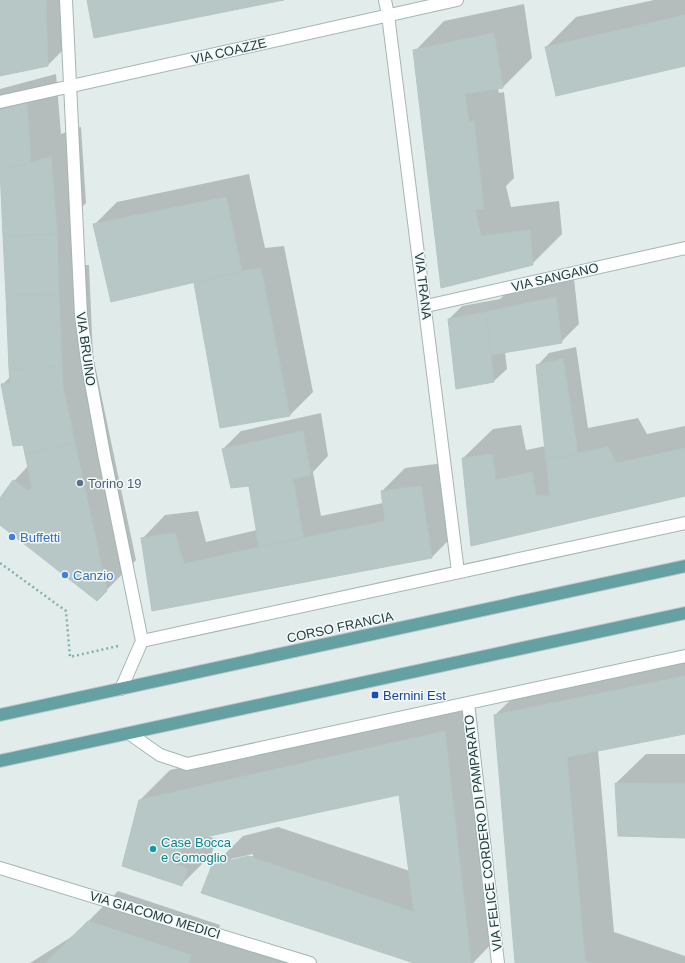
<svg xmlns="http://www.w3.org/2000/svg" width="685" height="963" font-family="Arial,sans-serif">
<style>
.shadow{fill:#0003;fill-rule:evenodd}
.building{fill:#b7c7c5;stroke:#b4c6c4}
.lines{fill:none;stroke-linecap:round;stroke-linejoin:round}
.minor-casing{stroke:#a4b5b4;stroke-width:14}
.primary-casing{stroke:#c1c9c9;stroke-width:14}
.path{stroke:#81b1b0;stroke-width:2.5;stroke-dasharray:2 3;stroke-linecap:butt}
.minor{stroke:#fff;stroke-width:12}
.primary{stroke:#65a0a3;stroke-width:12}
.service-dot{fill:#5c6f8a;stroke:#f2f9f8;stroke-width:1.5}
.shop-dot{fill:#3f7fe0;stroke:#f2f9f8;stroke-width:1.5}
.transit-dot{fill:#1a4fb4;stroke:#f2f9f8;stroke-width:1.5}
.culture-dot{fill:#0f9aa8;stroke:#f2f9f8;stroke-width:1.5}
.labels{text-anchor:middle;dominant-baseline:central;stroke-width:3;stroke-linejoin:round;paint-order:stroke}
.street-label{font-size:13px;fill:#213d3e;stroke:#f2f9f8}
.service-label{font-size:13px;fill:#4e5e75;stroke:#f2f9f8;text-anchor:start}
.shop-label{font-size:13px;fill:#366cbe;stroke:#f2f9f8;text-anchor:start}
.transit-label{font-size:13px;fill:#164399;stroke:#f2f9f8;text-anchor:start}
.culture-label{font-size:13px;fill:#0d838f;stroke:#f2f9f8;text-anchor:start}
</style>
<rect width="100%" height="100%" fill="#e2edeb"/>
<path class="shadow" d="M0 0H65L66 47 48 65 0 75Z
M654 0H685V65L546 47 576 17Z
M524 4 532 58 503 87 498 88 499 93 504 92 514 178 506 186 511 207 559 201 562 234 532 264 442 287 415 51 444 21Z
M56 74 61 134 81 127 86 203 79 210 82 265H89L93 356 136 560 97 600 0 523V500L14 481 28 466 23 444 3 384 11 376 0 168V89Z
M249 174 265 248 284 246 313 392 290 415 221 427 195 281 94 225 117 202Z
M574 279 579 324 561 342 505 352 507 369 494 381 457 388 449 319 462 306 500 299 505 294Z
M576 347 588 428 638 418 647 434 685 426V495L472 545 463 458 493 429 521 425 526 450 546 446 537 366 549 353Z
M321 413 328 456 313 472 321 516 383 503 382 491 405 468 444 463 455 534 432 557 152 609 142 539 165 515 198 511 206 542 257 530 249 485 223 449 241 431Z
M685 653V733L598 750 614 932 685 956V963H516L495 715 525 686Z
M475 702 500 935 473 963H417L213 866 243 836 278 827 410 871 400 794 207 836 217 839 211 855 181 885 140 800 170 770ZM253 854V856L231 861V859Z
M646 754H685V837L616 783Z
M118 891 220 925 217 937 296 963H30L76 934Z"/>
<path class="building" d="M0 0H46L48 66 0 76Z
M87 0H284L94 38Z
M685 15V66L556 96 545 47Z
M494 33 503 88 465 94 469 123 474 121 484 209 475 210 481 236 530 230 533 265 441 288 413 50Z
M27 103 31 163 0 169V110Z
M51 156 57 234 3 236 0 169 31 163Z
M226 197 242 271 111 302 93 224Z
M57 234 59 294 6 296 3 236Z
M261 268 290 416 220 428 194 283 242 271Z
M59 294 62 367 9 369 6 296Z
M556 297 562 343 491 355 486 312Z
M486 312 494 382 456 389 448 319Z
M563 359 578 454 546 460 536 365Z
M62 367 63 386 75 443 25 454 23 445 13 446 1 384 10 383 9 369Z
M303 431 311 475 293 479 303 537 259 547 249 486 231 488 222 449Z
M75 443 107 591 97 601 0 525V498L13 480 28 491 32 487 25 454Z
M608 447 617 463 685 448V496L471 546 462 458 492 454 496 480 532 472 536 496H550L546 460Z
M421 486 432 558 152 611 141 538 175 533 184 564 259 547 385 521 381 491Z
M685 676V734L567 757 585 961 590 963H515L494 715Z
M445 731 471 963H414L201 893 212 865 248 856 414 912 399 795 182 842 175 864 188 869 182 886 122 866 139 800Z
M615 783 685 784V838L618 836Z
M88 921 191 955 189 963H45Z"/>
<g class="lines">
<defs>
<path id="minor" d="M66 0 81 315 87 361 104 454 142 641 121 689
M385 0 388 15 458 572
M0 102 457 0
M426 306 685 248
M142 641 685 523
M468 703 498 963
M130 734 160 755 187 764 685 656
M0 868 310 963"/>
<path id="primary" d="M0 715 685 566
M0 761 685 613"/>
</defs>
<use href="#minor" class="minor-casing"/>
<use href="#primary" class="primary-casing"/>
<path class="path" d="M0 563 66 611 70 657 118 646"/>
<use href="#minor" class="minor"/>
<use href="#primary" class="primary"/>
</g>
<circle class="service-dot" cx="80" cy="483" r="4"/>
<g class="shop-dot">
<circle cx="12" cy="537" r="4"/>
<circle cx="65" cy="575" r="4"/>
</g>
<rect class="transit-dot" x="371" y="691" width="8" height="8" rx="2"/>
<circle class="culture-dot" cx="153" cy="849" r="4"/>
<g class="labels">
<g class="street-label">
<text transform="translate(229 51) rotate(-13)">VIA COAZZE</text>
<text transform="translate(555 277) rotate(-13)">VIA SANGANO</text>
<text transform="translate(423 286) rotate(83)">VIA TRANA</text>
<text transform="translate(86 349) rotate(82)">VIA BRUINO</text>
<text transform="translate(340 627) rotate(-12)">CORSO FRANCIA</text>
<text transform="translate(483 833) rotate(-97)">VIA FELICE CORDERO DI PAMPARATO</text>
<text transform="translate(155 915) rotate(17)">VIA GIACOMO MEDICI</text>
</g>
<g class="service-label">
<text x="88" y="483">Torino 19</text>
</g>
<g class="shop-label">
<text x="20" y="537">Buffetti</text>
<text x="73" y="575">Canzio</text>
</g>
<g class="transit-label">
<text x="383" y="695">Bernini Est</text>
</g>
<g class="culture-label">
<text x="161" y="842">Case Bocca<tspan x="161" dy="15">e Comoglio</tspan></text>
</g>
</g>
</svg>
